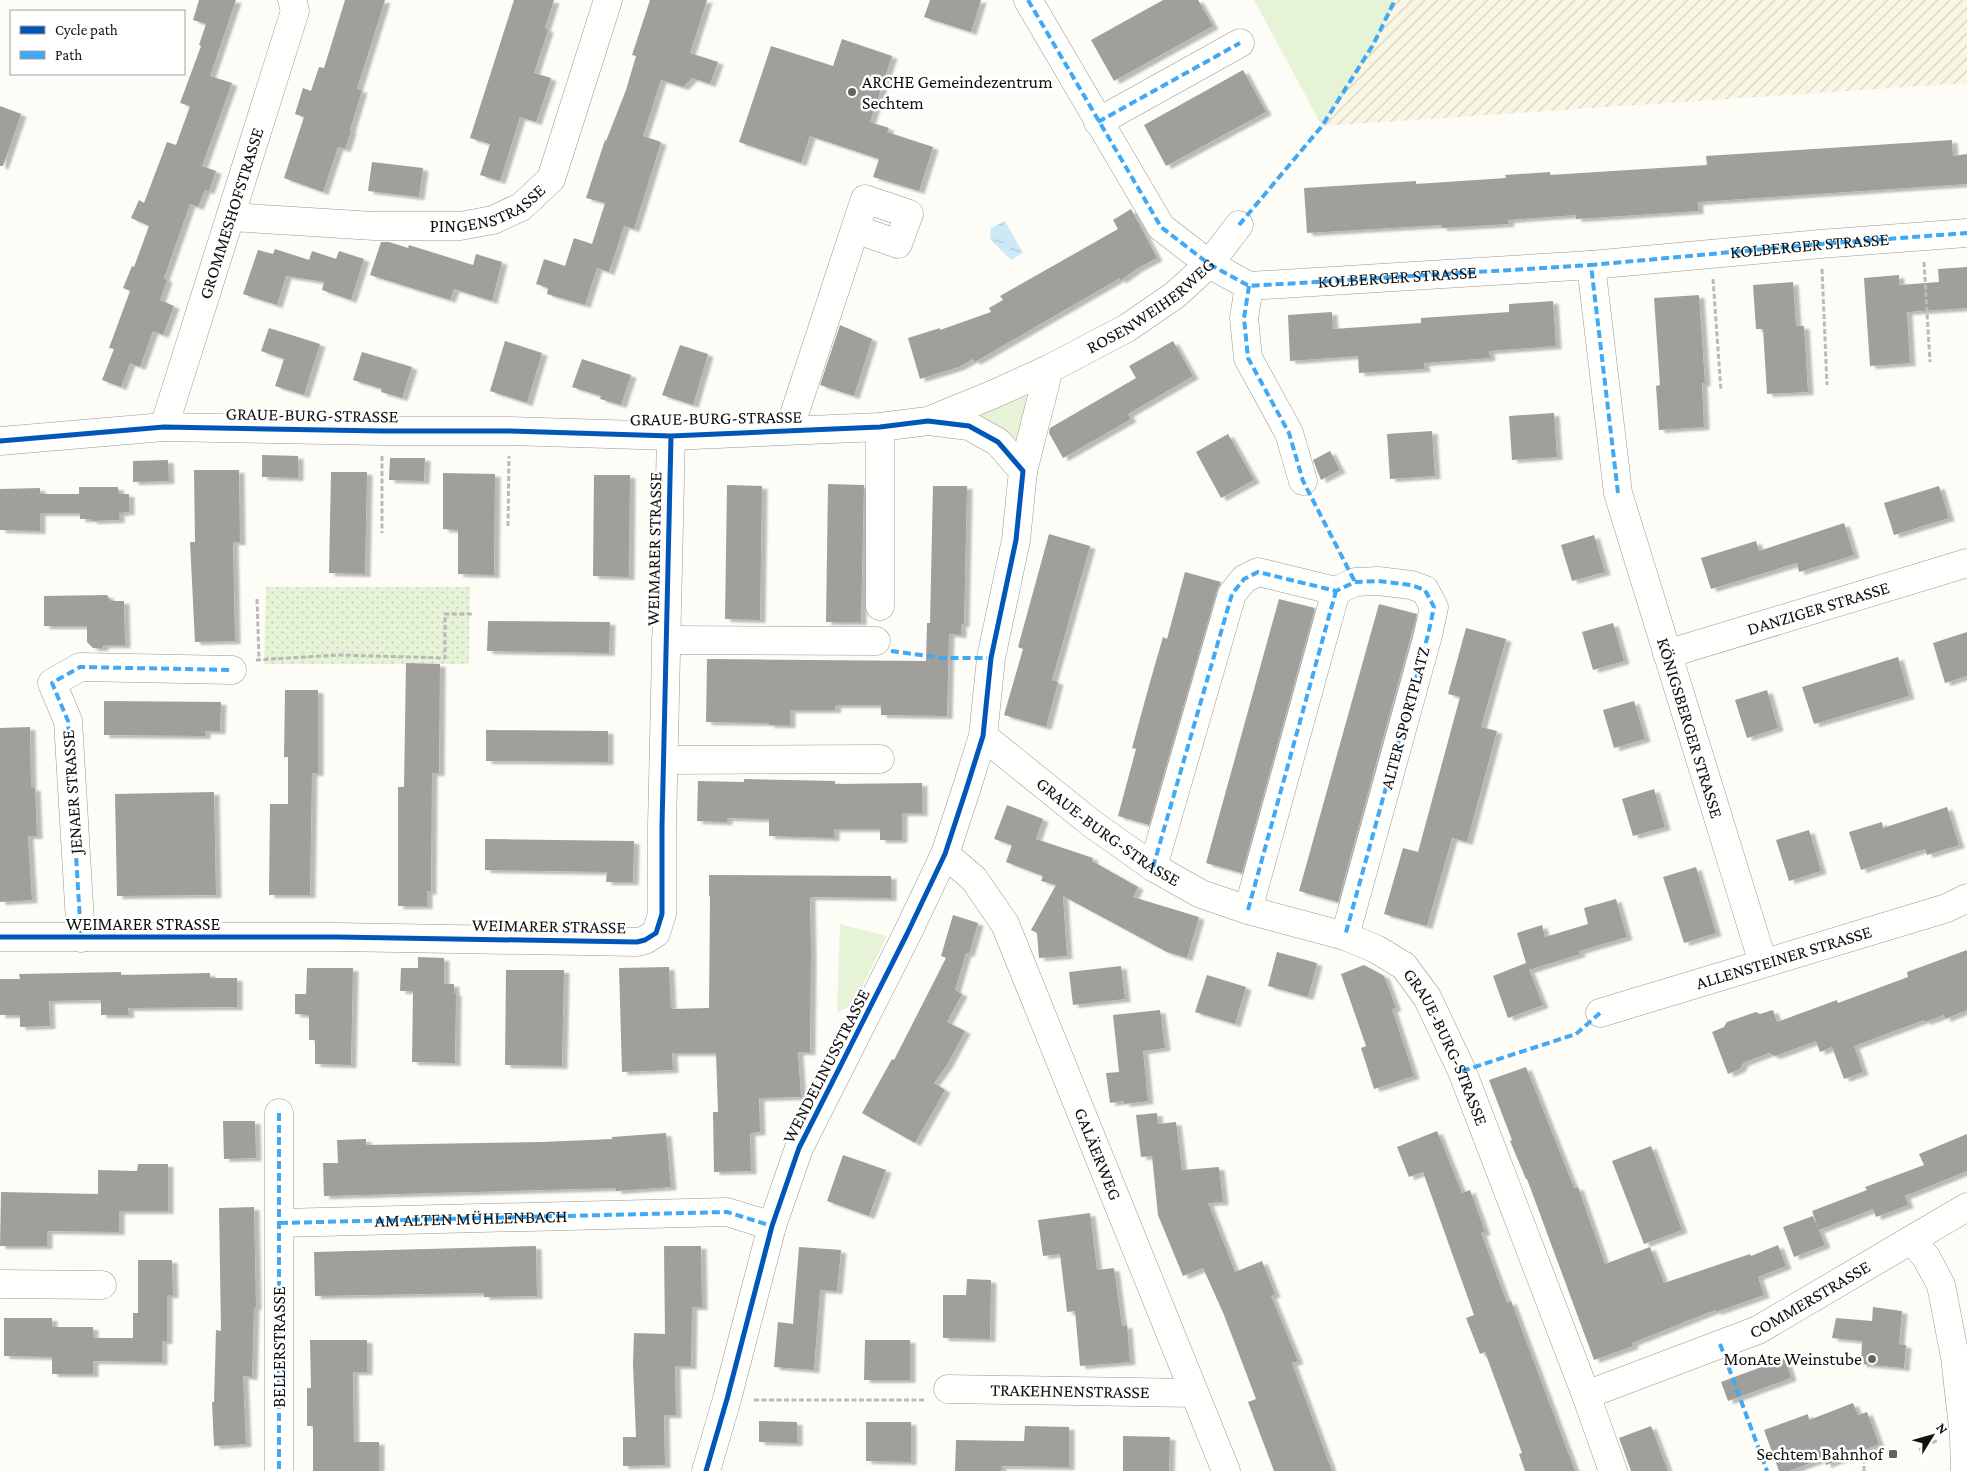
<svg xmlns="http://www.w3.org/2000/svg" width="1967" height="1471" font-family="'Crimson Pro',serif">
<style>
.farmland{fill:url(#farmland-furrows)}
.grass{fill:#e7f3d7}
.park{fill:url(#park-dots)}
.water{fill:url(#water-ripples)}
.building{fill:#a19f9c;filter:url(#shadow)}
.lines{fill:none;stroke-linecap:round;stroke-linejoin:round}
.minor-casing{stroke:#979795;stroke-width:29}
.path{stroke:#b9b9b8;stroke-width:3;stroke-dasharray:5 2.5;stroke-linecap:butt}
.minor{stroke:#fffffe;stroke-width:28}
.quiet{stroke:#3fa9f5;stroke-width:4;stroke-dasharray:8 4;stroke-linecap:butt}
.cycleway-casing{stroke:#fff;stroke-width:8}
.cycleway{stroke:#0057b8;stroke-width:5}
.poi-dot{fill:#646362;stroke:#fff;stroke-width:2}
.labels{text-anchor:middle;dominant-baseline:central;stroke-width:5;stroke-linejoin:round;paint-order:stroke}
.poi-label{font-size:18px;fill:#111;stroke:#fff;text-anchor:end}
.street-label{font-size:18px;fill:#111;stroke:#fff}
</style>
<defs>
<pattern id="farmland-furrows" width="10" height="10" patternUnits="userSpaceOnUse" patternTransform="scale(1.25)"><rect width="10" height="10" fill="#f9f7e4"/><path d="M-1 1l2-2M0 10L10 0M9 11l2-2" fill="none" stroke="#d4d3c3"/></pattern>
<pattern id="park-dots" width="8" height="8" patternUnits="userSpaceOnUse" patternTransform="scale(1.25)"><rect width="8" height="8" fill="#e7f3d7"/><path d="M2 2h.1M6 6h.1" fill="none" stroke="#c5cfb8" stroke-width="1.8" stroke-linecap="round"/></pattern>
<pattern id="water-ripples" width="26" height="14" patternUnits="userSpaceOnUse" patternTransform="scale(1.25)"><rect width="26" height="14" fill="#cde8f7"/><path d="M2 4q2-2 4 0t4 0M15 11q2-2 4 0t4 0" fill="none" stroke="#afc6d3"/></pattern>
<filter id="shadow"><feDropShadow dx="5.5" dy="3" stdDeviation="1" flood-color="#0004"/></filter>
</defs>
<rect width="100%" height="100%" fill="#fdfcf7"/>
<path class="farmland" d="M1395 0H1967V83L1322 126 1373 45Z"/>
<path class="grass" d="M1254 0H1395L1373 45 1322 126Z
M1021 392 1028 398 1016 440 970 417Z
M840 924 887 936 853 1005 837 1012Z"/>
<path class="park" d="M266 587H470L469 664H264Z"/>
<path class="water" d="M1005 221 1023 253 1011 260 990 239 991 228Z"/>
<path class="building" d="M199 0H236L210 76 232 83 202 166 216 171 209 191 205 190 198 207 190 204 164 278 167 280 160 300 174 306 163 335 153 331 140 367 130 363 121 387 102 380 114 349 109 348 130 291 123 288 132 266 134 267 149 226 131 218 139 200 144 203 167 142 176 145 190 106 180 103 201 46 199 45 206 24 193 20Z
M345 0H385L357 89 362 90 350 130 351 131 345 149 338 147 323 192 284 178 304 117 295 114 303 88 311 91 319 67 324 68Z
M514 0H554L545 28 548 30 534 73 551 78 536 122 520 117 500 181 480 175 490 144 470 138Z
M650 0H707L690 53 718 62 710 84 692 78 683 87 661 80 643 136 661 142 634 229 624 226 609 272 597 268 585 305 547 294 548 288 536 284 544 259 565 266 574 238 592 244 605 203 586 198 605 140 606 141 626 90 636 56 632 55Z
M930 0H981L971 32 924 17Z
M1163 0H1198L1213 26 1114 81 1091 40Z
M842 39 892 56 870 122 889 128 887 132 933 147 919 191 873 177 879 159 810 136 801 163 739 142 771 46 833 66Z
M1243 70 1266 112 1166 166 1144 125Z
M0 106 21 114 3 166H0Z
M1952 140 1953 156 1967 154V184L1698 202V211L1576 219V215L1508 220 1509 224 1442 228 1441 225 1307 233 1304 188 1416 181V184L1506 178 1505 175 1550 172V175L1707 165 1706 156Z
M372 162 423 168 419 197 368 191Z
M1131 209 1157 258 1138 268 1120 281V278L975 362 973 359 959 367 920 379 908 338 940 328V330L991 312 989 308 1003 300 1000 296 1118 229 1113 220Z
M381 242H389L408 248 409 245 473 265 476 254 502 262 492 301 454 289 450 300 370 275Z
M275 249 309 260 312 251 336 259 339 251 364 259 351 300 322 290 324 282 286 276 277 305 243 294 258 250 273 254Z
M1967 267V308L1907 312 1910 363 1870 366 1864 278 1899 275V285L1939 282 1938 269Z
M1793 282 1796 326H1804L1808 392 1767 394 1763 329H1756L1753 285Z
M1699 295 1705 383H1702L1704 427 1659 430 1656 386 1660 385 1654 298Z
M1553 301 1556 346 1489 351 1490 358 1424 363 1425 369 1359 373 1358 356 1290 361 1288 315 1332 312 1333 329 1421 323V318L1509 312V304Z
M840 325 872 339 854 396 820 385Z
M269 328 320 344 304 395 275 386 284 359 261 351Z
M505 341 542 353 527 403 490 391Z
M1173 341 1193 376 1128 414 1131 419 1063 458 1049 433 1050 428 1136 378 1129 366Z
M680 345 708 354 693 405 662 395Z
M362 352 412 367 402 398 381 392 382 389 353 380Z
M582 359 631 375 621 405 600 399 601 396 572 387Z
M1554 413 1557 457 1512 460 1509 416Z
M1432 431 1435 476 1390 479 1387 434Z
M1228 434 1254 480 1221 498 1196 452Z
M1330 451 1340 470 1321 480 1313 460Z
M262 455 298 456V478L262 477Z
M390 458H425L424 481 389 480Z
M168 460 169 481 133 482V461Z
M194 470H239L240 542H233L235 641 195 642 190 542H195Z
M331 472H367L365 574 329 573Z
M443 473 495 474 494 575 458 574V530L443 529Z
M594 475H630L629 577 593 576Z
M828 484 864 485 861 622H826Z
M727 485 762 486 760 620 725 619Z
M933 486H967L964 624H961V635L949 634 947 716 881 715V705H836L835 710H790V725H769V723L706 722 707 659 926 661 927 623H930Z
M1939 486 1949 518 1894 535 1884 503Z
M79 487H118L119 494H129V512L119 513V520L91 521 92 519H80V513H40V531L0 530V489L40 488V494H79Z
M1844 523 1854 555 1799 572 1797 563 1711 589 1701 558 1756 541 1759 551Z
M1049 534 1090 546 1052 680 1058 682 1046 727 1004 715 1023 649 1018 647Z
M1594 535 1605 572 1572 581 1561 545Z
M1185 572 1221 582 1217 590 1149 825 1118 816 1136 749 1132 748 1150 682 1163 637 1167 639Z
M107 595 111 601H124L125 645H104L102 648H93L87 642V626H44V596Z
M1279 599 1315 608 1242 873 1206 863Z
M1379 604 1417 614 1338 902 1299 891Z
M488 621 610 622 609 653 487 651Z
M1613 623 1624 661 1593 670 1582 632Z
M1466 628 1506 639 1481 727 1497 731 1467 842 1452 838 1427 926 1384 914 1403 848 1418 852 1460 697 1448 694Z
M1967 632V676L1945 683 1933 643Z
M1898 657 1909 696 1814 724 1802 687Z
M406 663 440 664 439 773H432L431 892 427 891V906H398V787H404Z
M285 690H318V773H312L310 895H269L270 804H288V757H284Z
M1767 690 1778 728 1747 738 1735 700Z
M104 701 221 702 220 731H205V736L104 735Z
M1634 701 1645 739 1614 748 1603 710Z
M30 727 31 788H35L37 836H28L32 900 0 902V728Z
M486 730 608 731V762L486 761Z
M744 779 835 781V784L922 783V813H902V840H880V829H834V838L769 836V819L727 818V822L697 821 698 781 744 782Z
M1654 789 1665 827 1633 836 1622 799Z
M214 792 216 895 117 896 115 794Z
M1007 805 1043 819 1036 839 1093 858 1092 861 1138 887 1133 897 1199 917 1187 958 1167 952 1063 896 1067 956 1039 958 1037 933 1031 930 1056 885 1041 881 1043 876 1006 862 1012 845 994 839Z
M1947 807 1959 845 1927 855 1925 849 1861 870 1849 832 1882 822 1883 828Z
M1809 830 1821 871 1789 881 1776 840Z
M485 839 634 841 633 882H606L607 872 485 870Z
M1696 867 1716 933 1684 943 1663 877Z
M709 875 891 876V898L810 897 811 955 810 1052H798L801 1097 759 1098 760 1132 750 1133 751 1171 714 1172 713 1112H718L716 1053H672L673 1070 622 1072 619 968 669 967 671 1009 709 1008 710 896H709Z
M1616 899 1627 937 1579 951 1580 954 1529 970 1543 1005 1508 1018 1493 976 1526 963 1517 933 1542 925 1545 937 1588 924 1584 908Z
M953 915 978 923 969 954 966 953 955 990 962 994 947 1022 965 1031 947 1065 934 1083 945 1090 915 1143 862 1113 892 1059 894 1060 946 958 941 956Z
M1967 950V1010L1945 1019 1944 1015 1925 1022 1924 1020 1854 1046 1863 1072 1844 1079 1832 1047 1820 1052 1816 1041 1775 1056 1769 1053 1743 1063 1740 1069 1728 1074 1712 1032 1724 1027 1727 1022 1756 1012 1760 1014 1773 1010 1777 1022 1837 1000 1838 1003 1908 977 1907 972Z
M1277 952 1317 963 1308 997 1268 986Z
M418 957 444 958V984H454V993H456L455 1063 412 1062 413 991H400L401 968H418Z
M1364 965 1384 976 1396 1008 1392 1009 1414 1076 1374 1089 1361 1048 1366 1046 1341 974Z
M1121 966 1125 999 1073 1005 1069 972Z
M307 968H353L351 1065 315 1064V1040H309V1015L295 1014V994H306Z
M506 970H564L562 1066 505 1065Z
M121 972V975L210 973V978H237V1007L128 1008 129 1015H101V1000L49 1001 50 1026 20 1027V1015H0V979H20L19 974Z
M1207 975 1246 987 1235 1024 1195 1012Z
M1160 1010 1165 1048 1143 1051 1148 1101 1124 1104V1101L1110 1103 1106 1073 1119 1072 1113 1015Z
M1526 1067 1574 1188 1578 1187 1605 1264 1650 1247 1664 1283 1750 1254 1751 1256 1778 1245 1786 1266 1758 1277 1764 1295 1716 1312 1715 1310 1632 1343 1633 1346 1594 1360 1527 1179H1526L1510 1141 1512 1140 1489 1080Z
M1157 1113 1158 1124 1176 1122 1182 1170 1219 1167 1223 1202 1208 1203 1235 1272 1262 1261 1275 1294 1271 1296 1298 1361 1292 1363 1332 1471H1274L1248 1402 1256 1399 1224 1315 1203 1268 1183 1276 1158 1215 1152 1156 1141 1157 1136 1115Z
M223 1121H255L256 1158 224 1159Z
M1437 1131 1462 1193 1470 1190 1485 1232 1481 1233 1507 1303 1511 1301 1575 1471H1525L1519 1454 1522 1453 1485 1352 1480 1354 1466 1318 1474 1315 1423 1172 1409 1177 1397 1147Z
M666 1133 671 1187 616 1191V1188L324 1196 323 1163H338L337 1140 366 1139V1145L541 1142 612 1139V1137Z
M1967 1134V1171L1905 1196 1908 1205 1876 1217 1873 1209 1819 1230 1812 1211 1867 1190 1865 1187 1924 1165 1919 1154Z
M1651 1146 1682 1230 1644 1244 1612 1161Z
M843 1155 886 1170 869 1216 827 1201Z
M138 1164H168V1211H119V1232L47 1231V1246H0L1 1192 98 1194V1170L137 1171Z
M254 1207 256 1307H254L252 1377 243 1376 246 1444 214 1446 212 1402H214L216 1330 221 1331 219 1208Z
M1090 1213 1097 1270 1114 1268 1122 1326 1127 1325 1130 1362 1080 1366 1075 1311 1067 1312 1060 1254 1043 1256 1038 1220Z
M1813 1216 1825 1245 1794 1257 1783 1227Z
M536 1246 537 1296 484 1297V1293L315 1296 314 1252Z
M664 1246H701L702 1307H692L691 1366H675L676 1415H664L665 1465 623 1466V1437H636L633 1364 634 1333 665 1334Z
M799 1247 841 1250 837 1291 820 1290 814 1370 774 1367 778 1322 793 1324Z
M138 1260H172L173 1295H167V1341H162V1362L93 1361V1374H52V1357L4 1356V1318H52V1327H93V1338H133V1313H138Z
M967 1279 991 1280 990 1339 943 1338V1295H966Z
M1873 1307 1902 1311 1899 1344 1906 1345 1904 1368 1861 1364 1862 1341 1832 1338 1836 1318 1872 1321Z
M310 1340H367V1372H353L354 1442H379V1471H313V1426H307V1388H311Z
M865 1340H910V1380H864Z
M1785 1358 1791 1378 1728 1401 1721 1382Z
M1853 1403 1858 1415 1867 1412 1879 1444 1826 1465 1824 1458 1789 1471H1779L1764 1430 1808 1414 1809 1420Z
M759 1421 797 1422V1443L759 1442Z
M866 1422H911V1462L866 1461Z
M1025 1426 1069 1427V1467L1001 1466V1471H955L956 1440 1024 1441Z
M1651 1426 1668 1471H1631L1619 1438Z
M1123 1436 1170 1437 1169 1471H1123Z"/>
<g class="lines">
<defs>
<g id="minor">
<path id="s1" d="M1028 0 1161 227 1209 264 1249 286 1591 265"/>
<path d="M1098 122 1240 43"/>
<path id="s2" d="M231 217 374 226H460L493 220 521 207 551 179 608 0"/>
<path d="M1249 286 1244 318 1248 358 1289 433 1303 481"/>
<path id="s3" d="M164 427 295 11 292 0"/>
<path d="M789 430 855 229 898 244 909 214 865 199 855 229"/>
<path id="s4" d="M0 441 164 427 382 431H510L671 436 880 427 928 421 994 394 1049 369 1127 328 1175 295 1209 264 1239 225"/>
<path d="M1023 471 1049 369"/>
<path d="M880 606V427"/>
<path d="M666 640 876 641"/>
<path id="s5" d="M1667 654 1967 563"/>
<path id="s6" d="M983 736 1091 823 1153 867 1201 894 1248 910 1345 936 1376 949 1404 966 1427 997 1462 1071 1586 1395 1613 1471"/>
<path d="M664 760 880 759"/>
<path id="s7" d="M945 854 974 879 1005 924 1226 1471"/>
<path d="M1153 867 1232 594 1244 579 1258 572 1336 591 1355 582 1378 581 1411 585 1425 590 1434 607 1428 635 1345 936"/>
<path d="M1248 910 1336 591"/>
<path d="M0 937H337L637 942 645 940 656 933 662 914V826L671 436"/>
<path d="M81 938 68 721 52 683 80 667 232 670"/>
<path d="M1763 963 1618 493 1591 265 1820 244 1967 233"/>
<path id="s8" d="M1600 1013 1947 908 1967 898"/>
<path d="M279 1113V1471"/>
<path id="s9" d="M280 1223 727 1212 772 1226"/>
<path d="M1911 1240 1926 1257 1941 1285 1955 1357 1964 1436 1965 1471"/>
<path d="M0 1284 102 1285"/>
<path id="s10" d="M948 1389 1193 1393"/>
<path id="s11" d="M1586 1395 1758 1330 1967 1207"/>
<path d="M706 1471 727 1399 772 1226 799 1148 907 934 945 854 966 790 983 736 991 658 1016 540 1023 471 998 442 969 426 929 421"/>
</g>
</defs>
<use href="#minor" class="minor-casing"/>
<path class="path" d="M1924 262 1930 362
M1822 269 1827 385
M1713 279 1721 391
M382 456V533
M508 526 509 456
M257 599 259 659
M256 660 338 655 445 658V614H474
M754 1400H925
M1919 1450 1938 1440
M1864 1471V1460"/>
<use href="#minor" class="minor"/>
<g class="quiet">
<path d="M1028 0 1161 227 1209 264 1249 286 1591 265"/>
<path d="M1098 122 1240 43"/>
<path d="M1239 225 1322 126 1373 45 1395 0"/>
<path d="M1249 286 1244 318 1248 358 1289 433 1303 481 1355 582"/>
<path id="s12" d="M1618 493 1591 265 1820 244 1967 233"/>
<path d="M891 651 943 658H991"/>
<path d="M1153 867 1232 594 1244 579 1258 572 1336 591 1355 582 1378 581 1411 585 1425 590 1434 607 1428 635 1345 936"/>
<path d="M1248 910 1336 591"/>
<path d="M81 938 68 721 52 683 80 667 232 670"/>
<path d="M1462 1071 1576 1034 1600 1013"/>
<path d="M279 1113V1471"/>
<path d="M280 1223 727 1212 772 1226"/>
<path d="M1720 1344 1767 1471"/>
</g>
<defs>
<path id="cycleway" d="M0 441 164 427 382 431H510L671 436 880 427 928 421 969 426 998 442 1023 471 1016 540 991 658 983 736 966 790 945 854 907 934 799 1148 772 1226 727 1399 706 1471
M0 937H337L637 942 645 940 656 933 662 914V826L671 436"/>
</defs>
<use href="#cycleway" class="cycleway-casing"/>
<use href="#cycleway" class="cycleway"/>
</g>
<g class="poi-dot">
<circle cx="852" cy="92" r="5"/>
<circle cx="1872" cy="1359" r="5"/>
<rect x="1888" y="1449" width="10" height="10" rx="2.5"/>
</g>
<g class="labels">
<g class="poi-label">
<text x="862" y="82" text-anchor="start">ARCHE Gemeindezentrum<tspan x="862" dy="21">Sechtem</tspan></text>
<text x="1862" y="1359">MonAte Weinstube</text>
<text x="1883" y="1454">Sechtem Bahnhof</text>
</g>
<g class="street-label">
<text stroke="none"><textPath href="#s2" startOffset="261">PINGENSTRASSE</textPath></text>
<text stroke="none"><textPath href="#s3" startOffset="224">GROMMESHOFSTRASSE</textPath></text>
<text stroke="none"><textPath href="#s12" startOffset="449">KOLBERGER STRASSE</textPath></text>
<text stroke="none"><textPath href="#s1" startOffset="518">KOLBERGER STRASSE</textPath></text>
<text stroke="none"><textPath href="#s4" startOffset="1181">ROSENWEIHERWEG</textPath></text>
<text transform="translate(312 415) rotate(1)">GRAUE-BURG-STRASSE</text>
<text transform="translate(716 418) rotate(-1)">GRAUE-BURG-STRASSE</text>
<text transform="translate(654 549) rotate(-89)">WEIMARER STRASSE</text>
<text stroke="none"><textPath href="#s5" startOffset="158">DANZIGER STRASSE</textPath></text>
<text transform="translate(1405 718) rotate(-75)">ALTER SPORTPLATZ</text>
<text transform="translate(1690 728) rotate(73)">KÖNIGSBERGER STRASSE</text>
<text transform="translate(72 792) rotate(-94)">JENAER STRASSE</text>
<text stroke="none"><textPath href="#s6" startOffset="158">GRAUE-BURG-STRASSE</textPath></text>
<text x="143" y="924">WEIMARER STRASSE</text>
<text transform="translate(549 926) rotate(1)">WEIMARER STRASSE</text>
<text stroke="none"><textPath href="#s8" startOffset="192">ALLENSTEINER STRASSE</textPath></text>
<text stroke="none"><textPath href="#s6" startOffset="578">GRAUE-BURG-STRASSE</textPath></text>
<text transform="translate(826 1066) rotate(-63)">WENDELINUSSTRASSE</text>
<text stroke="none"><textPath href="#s7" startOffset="341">GALÄERWEG</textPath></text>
<text stroke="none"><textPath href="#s9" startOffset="191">AM ALTEN MÜHLENBACH</textPath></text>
<text stroke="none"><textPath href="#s11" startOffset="244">COMMERSTRASSE</textPath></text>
<text transform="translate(279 1347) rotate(-90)">BELLERSTRASSE</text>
<text stroke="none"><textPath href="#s10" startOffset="122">TRAKEHNENSTRASSE</textPath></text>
</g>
</g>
<rect x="10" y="10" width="175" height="65" fill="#ffffff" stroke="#a0a0a0"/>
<rect x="20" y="26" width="25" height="8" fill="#0057b8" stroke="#a0a0a0"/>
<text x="55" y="35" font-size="15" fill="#111111">Cycle path</text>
<rect x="20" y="51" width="25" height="8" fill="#3fa9f5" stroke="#a0a0a0"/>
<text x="55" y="60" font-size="15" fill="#111111">Path</text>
<g transform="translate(1932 1436) rotate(53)" stroke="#ffffff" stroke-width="4" paint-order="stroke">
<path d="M0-4L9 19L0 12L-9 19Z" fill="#111111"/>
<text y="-8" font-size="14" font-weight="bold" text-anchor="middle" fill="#111111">N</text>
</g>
</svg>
